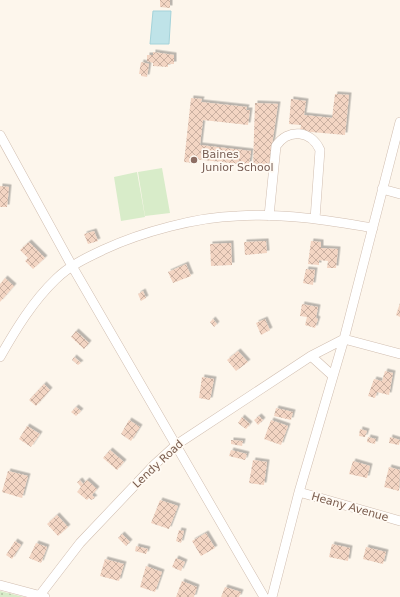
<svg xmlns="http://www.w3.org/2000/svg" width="400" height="597" font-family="'DejaVu Sans',sans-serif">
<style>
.grass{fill:url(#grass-dots)}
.pitch{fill:#d8ecc9}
.water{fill:#bfe3e8;stroke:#a5d3da}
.building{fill:url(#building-cross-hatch);filter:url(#shadow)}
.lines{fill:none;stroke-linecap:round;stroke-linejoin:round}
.minor-casing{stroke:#d1beb0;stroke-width:10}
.minor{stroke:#fff;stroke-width:9}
.education-dot{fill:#8d6e63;stroke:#fffaf3;stroke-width:1.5}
.labels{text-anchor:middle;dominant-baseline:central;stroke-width:3.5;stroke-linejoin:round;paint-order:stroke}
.education-label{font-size:11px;fill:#785e54;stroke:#fffaf3;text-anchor:start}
.street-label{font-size:11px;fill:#7a5c4d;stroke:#fffaf3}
</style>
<defs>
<pattern id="grass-dots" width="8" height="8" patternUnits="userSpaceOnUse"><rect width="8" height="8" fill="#d8ecc9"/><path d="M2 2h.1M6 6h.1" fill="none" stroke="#b4c2a5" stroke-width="1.8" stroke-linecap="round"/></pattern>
<pattern id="building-cross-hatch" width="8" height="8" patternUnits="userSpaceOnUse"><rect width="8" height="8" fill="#f3d5c3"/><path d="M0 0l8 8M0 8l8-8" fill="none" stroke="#cab0a1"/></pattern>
<filter id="shadow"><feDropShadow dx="2.5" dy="-2.5" stdDeviation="0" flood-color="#0004"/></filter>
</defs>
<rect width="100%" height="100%" fill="#fdf6ec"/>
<path class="grass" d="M0 591 24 597H0Z"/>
<path class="pitch" d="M162 168 170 213 145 216 138 172Z
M137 172 145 217 121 221 114 177Z"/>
<path class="water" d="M153 11H171L169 44H150Z"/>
<path class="building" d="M160 0H170V8L160 7Z
M153 52 174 55V64H168V67L153 66V63L147 61V55H153Z
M141 62 149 64 147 77 141 76V74H139Z
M335 94 349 95 345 135 300 131 301 125 289 124 291 99 306 101 304 115 332 118Z
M191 98 202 99 201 102 247 107 246 110H250L248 125 203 120 200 145 251 151 249 165 194 159V163L184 162Z
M255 103 278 104 269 166 253 165Z
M0 186 9 187 7 207H0Z
M94 231 98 241 88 244 84 234Z
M266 241 267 253 245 255 244 242Z
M311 241 321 242V248L338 249 336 268H327L328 261 319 260V265L308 264Z
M29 242 45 258 33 269 25 261 28 258 20 250Z
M231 243 232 265 211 266 210 244Z
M186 264 191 276 173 283 168 272Z
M306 269 315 270 313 285 303 283Z
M5 278 14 286 0 302V284Z
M143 291 146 298 141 301 138 294Z
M400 303V317L396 315Z
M302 304 318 307 316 318 318 319 315 328 305 325 307 317 300 316Z
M213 319 217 324 214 327 210 322Z
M265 319 270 330 261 335 256 323Z
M76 331 89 343 84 349 71 337Z
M238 351 248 362 236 371 227 360Z
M74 357 81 363 78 365 72 360Z
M385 371 393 373 389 395 377 392 375 398 368 396 374 379 382 381Z
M202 377 214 379 210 400 199 398Z
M44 384 50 390 36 406 29 400Z
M76 407 81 411 76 416 71 412Z
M276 408 293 412 291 420 274 416Z
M259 416 263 420 258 425 254 420Z
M242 417 250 424 246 429 238 423Z
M129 420 140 427 131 441 121 434Z
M271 420 288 426 281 445 264 439Z
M27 426 40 434 31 447 19 439Z
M360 429 367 431 365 437 359 436Z
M368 437 376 439 375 444 367 442Z
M390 437 400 440 399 445 389 443Z
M231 440 243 441 242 446 231 444Z
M110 450 124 462 117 470 103 458Z
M231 450 247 454 245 460 229 456Z
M253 460 267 462 264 485 249 483Z
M353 461 370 466 367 478 349 474Z
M389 467 400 470 399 491 384 487Z
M8 471 28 476 22 498 2 492Z
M80 480 83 484 87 480 97 489 92 495 95 498 91 500 89 498 87 500 77 492 81 487 77 482Z
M160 500 178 506 169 529 151 523Z
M57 515 68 527 58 536 47 524Z
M179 530 184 531 181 543 176 541Z
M206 533 215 548 201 556 192 541Z
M122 534 130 542 126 546 118 538Z
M15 541 21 545 12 559 6 555Z
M36 543 47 547 41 563 29 558Z
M332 544 350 548 348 561 329 557Z
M136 546 148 549 146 554 135 551Z
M366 547 386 552 383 564 363 559Z
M176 558 185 562 181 571 172 567Z
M105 559 124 564 119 581 100 576Z
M146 566 162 572 155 592 140 587Z
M182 581 197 587 194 597H176Z
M225 587 241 592 239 597H221Z"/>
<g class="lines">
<defs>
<path id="minor" d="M0 135 72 266 264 597
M382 189 400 194
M269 216 276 146C288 128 311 130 320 150L315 219
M311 356 333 376
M0 357C16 329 33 301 56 279 70 265 88 257 105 249 142 232 197 217 237 216 283 213 328 220 373 228
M299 492 400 521
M0 585 45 597
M40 595 80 543 154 465 176 445 311 356 344 339 400 354
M272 597 299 492 344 339 400 122"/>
</defs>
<use href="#minor" class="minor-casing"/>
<use href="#minor" class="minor"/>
</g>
<circle class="education-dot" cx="194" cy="160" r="4"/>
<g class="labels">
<g class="education-label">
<text x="202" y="154">Baines<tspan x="202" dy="13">Junior School</tspan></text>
</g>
<g class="street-label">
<text transform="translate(158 464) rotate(-43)">Lendy Road</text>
<text transform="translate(350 507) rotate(16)">Heany Avenue</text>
</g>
</g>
</svg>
